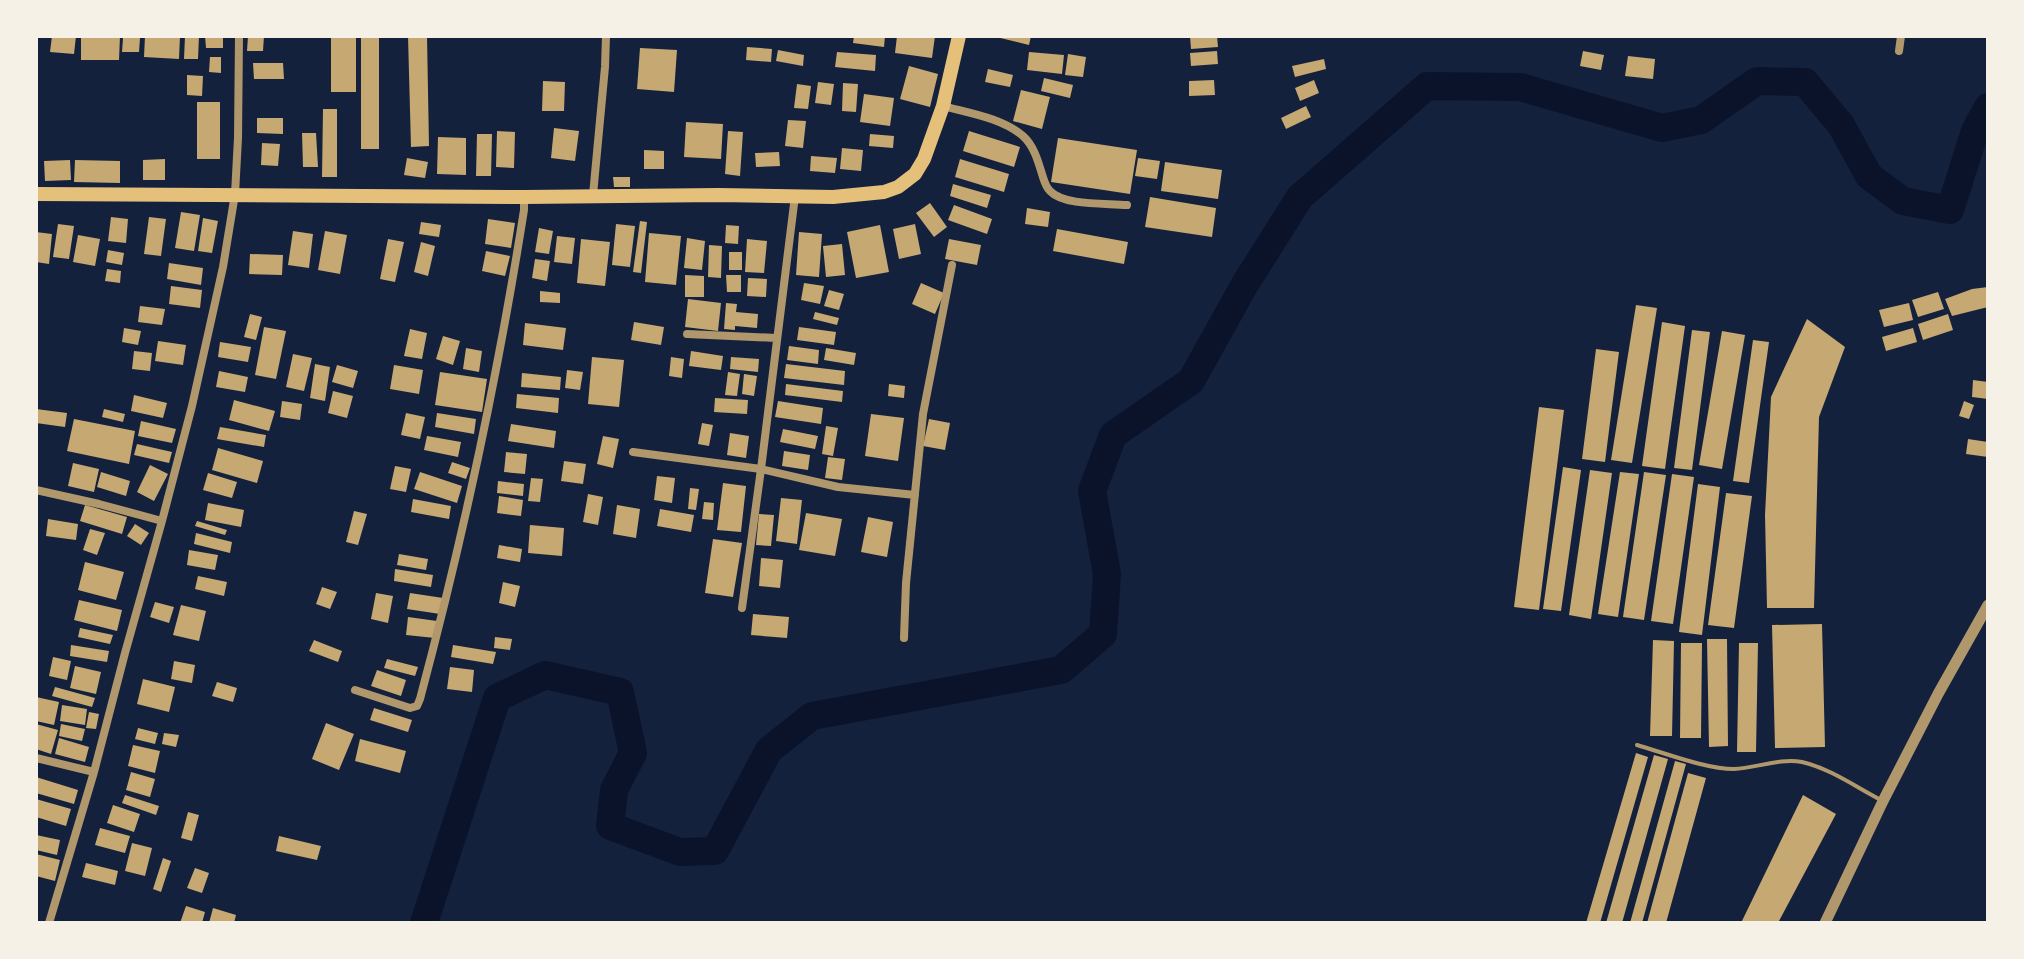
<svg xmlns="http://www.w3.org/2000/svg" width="2024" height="959" font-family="'Sofia Sans Condensed',sans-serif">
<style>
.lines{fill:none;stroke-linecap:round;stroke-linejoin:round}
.river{stroke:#0b132b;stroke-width:28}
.building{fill:#c6a872}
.service{stroke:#b1986c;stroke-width:4}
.minor{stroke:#b1986c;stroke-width:8}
.tertiary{stroke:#b1986c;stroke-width:11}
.primary{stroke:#e5c07b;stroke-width:14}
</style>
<rect width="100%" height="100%" fill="#14213d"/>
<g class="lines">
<path class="river" d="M424 923 497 698 545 675 620 692 633 753 614 790 610 826 680 852 715 851 769 750 812 716 1061 670 1103 634 1107 574 1092 491 1113 435 1191 381 1245 284 1300 197 1427 86 1520 87 1662 128 1701 120 1757 81 1805 82 1841 125 1869 176 1903 201 1950 210 1975 131 1988 107"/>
</g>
<path class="building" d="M52 36H76L74 54 50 52Z
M81 36H120L119 60H81Z
M145 36H180L179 59 144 57Z
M185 36H199L198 59H184Z
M205 36H223V48H206Z
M248 36H264L263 51H247Z
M331 36H356V92H331Z
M361 36H379V149H361Z
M408 36H427L429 146 411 147Z
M854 36H885L884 47 853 43Z
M897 36H935L932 58 895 53Z
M992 36H1031L1029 45Z
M1190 36H1217L1218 47 1191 49Z
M123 38H140L139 52H122Z
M747 47 772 49 771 62 746 60Z
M640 48 677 50 674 92 637 89Z
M778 50 804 55 803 66 776 61Z
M1217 51 1218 64 1191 66 1190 53Z
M1583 51 1604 55 1601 70 1580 66Z
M837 52 876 55 875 71 835 67Z
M1029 52 1064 55 1062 74 1027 70Z
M1068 54 1086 57 1083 77 1065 75Z
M1628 56 1655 59 1653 79 1625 76Z
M210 57H221V73L209 72Z
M1324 59 1326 69 1295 77 1292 66Z
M253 63H283L284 79H254Z
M909 66 938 74 930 107 900 99Z
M988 69 1013 75 1010 87 985 82Z
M187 75 203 76 202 96 187 95Z
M1044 78 1073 85 1070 98 1041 91Z
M1214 80 1215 95 1189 96V81Z
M1314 80 1319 93 1300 101 1295 88Z
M543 81 565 82 564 111H542Z
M818 82 834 84 831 105 815 103Z
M843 83 858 84 856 112 842 111Z
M797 84 811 86 808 109 794 108Z
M1021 90 1050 97 1042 129 1013 121Z
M864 94 894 98 890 126 860 122Z
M197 102H220V159H197Z
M1306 106 1311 117 1286 129 1281 118Z
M323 109H337V177H322Z
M257 118H283V134L257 133Z
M788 120 806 121 803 148 785 146Z
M686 122 723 124 721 159 684 157Z
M554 128 579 131 575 161 551 158Z
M497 131 515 132 514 168 496 167Z
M728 131 743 132 740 176 725 174Z
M969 131 1020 147 1014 167 963 151Z
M302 133H316L318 167H303Z
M477 134H492L491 176H476Z
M870 134 894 136 893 148 869 146Z
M438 137 466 138V175L437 174Z
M1058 138 1137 150 1130 194 1051 182Z
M262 143 280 144 278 166 261 165Z
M842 148 863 150 861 171 840 169Z
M644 150 664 151V169H644Z
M779 152 780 166 756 167 755 153Z
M811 156 837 158 835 173 810 171Z
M407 158 428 162 425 178 404 175Z
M1138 158 1160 161 1157 179 1135 176Z
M165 159V180H143V160Z
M960 159 1009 174 1004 192 955 177Z
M70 160 71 180 45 181 44 161Z
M75 160 120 161V183L74 182Z
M1165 162 1222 170 1218 199 1161 191Z
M613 177H630V187H614Z
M953 184 991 195 987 208 950 196Z
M1150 197 1216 208 1212 237 1145 227Z
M930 203 947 227 934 237 916 213Z
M954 205 992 219 987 234 948 220Z
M1027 208 1050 212 1048 227 1025 224Z
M181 212 200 215 194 251 175 248Z
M111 217 128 219 126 243 108 241Z
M149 217 166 219 161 256 144 254Z
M203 218 218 221 212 253 198 251Z
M488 219 515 223 511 248 485 244Z
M640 221 647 222 641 273 633 272Z
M421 222 441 225 439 237 419 234Z
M58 224 74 226 69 259 53 257Z
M616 224 635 226 630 267 612 265Z
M915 224 921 254 899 259 893 229Z
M726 225 739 226 738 244 725 243Z
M880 225 889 272 856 278 847 232Z
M539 228 553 231 549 254 535 252Z
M1057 229 1128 242 1124 264 1053 251Z
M293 231 313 234 309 268 288 265Z
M325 231 347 235 340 274 318 270Z
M36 232 52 234 49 264 36 262Z
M799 232 822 234 819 277 796 275Z
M649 233 681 236 676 285 645 282Z
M78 235 100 239 95 266 73 262Z
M557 236 575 238 572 264 554 262Z
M687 238 705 241 702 270 684 268Z
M388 239 404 242 395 282 380 279Z
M581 239 610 242 605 286 577 283Z
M747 239 767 241 764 273 745 272Z
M949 239 981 245 977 265 945 259Z
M421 242 435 246 428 276 414 272Z
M842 244 845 275 826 277 823 246Z
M709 245 722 246 721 278 708 277Z
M108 250 124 253 122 265 106 262Z
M486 251 510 256 505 276 482 271Z
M729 252H742V270H729Z
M250 254 283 255 282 275 249 274Z
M535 259 550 261 547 281 532 278Z
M169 263 203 268 201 285 167 279Z
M107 269 121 271 120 283 105 281Z
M685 275 704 276V297H685Z
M726 275H741V292H727Z
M748 278 767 279 766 297 747 296Z
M804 283 824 286 820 304 801 300Z
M921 283 944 293 935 314 912 304Z
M171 286 202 290 200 308 169 304Z
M1988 287V307L1952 316 1945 299 1972 289Z
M829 290 844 294 839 310 824 306Z
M540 291 560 293V303L540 302Z
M1938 292 1944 309 1918 317 1912 300Z
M688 299 721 303 718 331 685 327Z
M726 303 737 304 736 312 758 314 757 328 735 326V330L724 329Z
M1909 303 1913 320 1884 327 1879 310Z
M1636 305 1657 308 1632 463 1611 460Z
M140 306 165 309 162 325 138 322Z
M815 312 839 318 837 325 813 319Z
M250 314 262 317 256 340 244 337Z
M1948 314 1953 330 1923 340 1918 324Z
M1807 319 1845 347 1819 417 1814 608H1767L1765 515 1771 397Z
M634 322 664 327 661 345 631 340Z
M1662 322 1685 326 1665 469 1642 466Z
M525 323 566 328 563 350 523 345Z
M264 327 286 331 276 379 255 375Z
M799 327 836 332 834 345 797 340Z
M124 328 141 331 138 345 122 342Z
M1913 328 1917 342 1886 351 1882 337Z
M410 329 427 333 422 359 404 356Z
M1692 330 1710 332 1692 470 1674 468Z
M1722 331 1745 335 1722 469 1699 465Z
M443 336 460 341 453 365 436 359Z
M1753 340 1769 342 1749 483 1733 481Z
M158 341 186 345 183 365 155 361Z
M220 342 251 347 248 362 218 357Z
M789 346 819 350 818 364 787 360Z
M466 348 482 351 479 372 463 369Z
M826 348 856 353 854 365 824 360Z
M1596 349 1619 352 1605 462 1582 459Z
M134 351 152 353 150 371 132 369Z
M691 351 723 356 721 370 689 366Z
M293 354 312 358 304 391 286 387Z
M592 357 624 360 619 407 588 404Z
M671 357 684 359 682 378 669 376Z
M731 357 759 359 758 372 730 369Z
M315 364 330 367 325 401 310 398Z
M786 364 845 371 844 385 784 378Z
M337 365 358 371 353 388 332 382Z
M394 365 423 370 419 394 390 389Z
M567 370 583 372 580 390 565 388Z
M219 371 248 377 245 392 216 387Z
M440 372 487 379 482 412 435 405Z
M728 372 740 374 737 396 725 395Z
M522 373 561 377 560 390 521 387Z
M744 374 757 376 754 396 742 394Z
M1973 380 1988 382V399L1972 397Z
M786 384 843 391 842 402 785 395Z
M889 384 905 386 904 398 888 396Z
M333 391 353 396 347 418 328 413Z
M517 394 559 398 558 413 516 408Z
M134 395 167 403 163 418 131 411Z
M715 398 748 400 747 414 714 412Z
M234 400 275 411 269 431 229 420Z
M282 401 302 404 300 420 280 417Z
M778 401 823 408 821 424 775 417Z
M1964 401 1974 405 1969 419 1959 416Z
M1539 407 1564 410 1539 610 1514 607Z
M36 409 67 413 65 427 36 423Z
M104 409 125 414 123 422 102 417Z
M406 413 425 417 420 439 401 435Z
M437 413 476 419 474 434 435 427Z
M871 414 904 418 898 461 865 456Z
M74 419 135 431 129 464 67 451Z
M929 419 950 423 945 450 923 446Z
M141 421 176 429 172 443 138 436Z
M702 423 713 425 709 446 698 444Z
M511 424 556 431 554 448 508 441Z
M826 426 838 428 833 456 822 454Z
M220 427 266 435 264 447 217 439Z
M783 429 818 436 815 449 780 442Z
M730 433 749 436 746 458 727 455Z
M427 436 461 442 458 457 424 450Z
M603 436 619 439 613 468 597 464Z
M1968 439 1988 442V457L1966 454Z
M137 444 172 452 169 463 134 455Z
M218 448 263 461 257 483 212 470Z
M784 451 810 455 808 470 782 466Z
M506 452 527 454 525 474 504 472Z
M828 457 845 459 842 480 825 478Z
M564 461 586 464 583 484 561 481Z
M452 462 470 468 466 479 448 473Z
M73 463 99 469 94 492 68 486Z
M150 465 168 474 154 501 137 492Z
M395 466 411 469 406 492 390 489Z
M1563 467 1581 470 1561 611 1543 609Z
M1590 470 1612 473 1591 619 1569 615Z
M101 472 130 481 126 496 97 487Z
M420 472 462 486 457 503 414 489Z
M1620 472 1639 474 1618 617 1598 614Z
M1644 472 1666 475 1644 620 1623 617Z
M208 473 237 482 232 498 203 490Z
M1672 474 1694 477 1673 624 1651 621Z
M657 476 675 478 672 503 654 500Z
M531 478 543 479 540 502 528 501Z
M498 481 524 484 523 496 497 493Z
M723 483 746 486 741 532 717 530Z
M1698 484 1720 487 1702 635 1679 632Z
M690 488 699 489 696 510 688 509Z
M1726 493 1752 496 1734 628 1708 625Z
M588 494 603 497 598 525 583 522Z
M499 496 523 500 521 516 497 513Z
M781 498 802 500 797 544 776 541Z
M413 499 451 506 449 519 411 512Z
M704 502 714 503 713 520 702 519Z
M208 503 244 510 241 527 205 520Z
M85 505 127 517 122 534 80 521Z
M617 505 640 509 636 538 613 534Z
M660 509 694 515 691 532 657 526Z
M354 511 367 514 358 545 346 542Z
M806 513 842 519 835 556 799 550Z
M759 514 774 515 771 546 756 545Z
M868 517 893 522 887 557 861 552Z
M48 519 78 524 76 540 46 536Z
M197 521 227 530 225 535 195 526Z
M135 524 149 533 141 545 127 536Z
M530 525 564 528 562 556 528 553Z
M90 529 105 533 97 555 83 550Z
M196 533 232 542 230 553 194 544Z
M713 539 742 543 733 597 705 593Z
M499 545 522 549 520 562 497 558Z
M189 550 218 555 215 570 187 565Z
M399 554 428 559 426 570 397 565Z
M761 558 783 560 780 588 759 586Z
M85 562 124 572 116 600 78 590Z
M395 569 433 575 431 587 394 581Z
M198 576 227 582 224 596 195 589Z
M503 582 520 586 515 607 499 603Z
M322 587 337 592 330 609 316 604Z
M376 593 393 596 388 623 371 619Z
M410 593 443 598 440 614 407 609Z
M79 600 122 610 117 631 74 620Z
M155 602 174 607 169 623 150 617Z
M181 605 206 611 199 641 173 635Z
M753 614 789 617 787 638 751 635Z
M408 617 437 621 435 638 406 635Z
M1822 624 1825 747 1775 748 1772 625Z
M80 628 113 635 110 644 78 637Z
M495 637 512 639 510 650 494 648Z
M1707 639H1727L1728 746 1709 747Z
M314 640 342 651 338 662 309 651Z
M1653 640 1674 641 1672 736H1650Z
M1681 643H1702L1701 738H1680Z
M1739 643H1758L1756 752H1737Z
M71 645 109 651 107 662 70 656Z
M453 645 496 652 493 664 451 657Z
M53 657 71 661 67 680 49 676Z
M387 659 418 667 415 676 384 668Z
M174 661 195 665 192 683 171 679Z
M75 666 101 672 96 694 70 688Z
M450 667 474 670 472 692 447 689Z
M377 670 406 680 401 696 371 686Z
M143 679 175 687 169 712 137 704Z
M217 682 237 688 233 702 212 696Z
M55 687 95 698 92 707 52 696Z
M36 697 59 702 54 725 36 721Z
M62 705 87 709 85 725 60 721Z
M374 708 412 720 408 732 370 720Z
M89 712 99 714 96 729 86 728Z
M326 723 354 734 339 770 312 759Z
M36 724 58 730 51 754 36 749Z
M61 724 85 729 82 741 59 736Z
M138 728 158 733 155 744 135 739Z
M164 733 179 735 176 747 162 744Z
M59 738 89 747 85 762 55 754Z
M360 739 406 751 400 773 355 761Z
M133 745 160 751 155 773 128 766Z
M1636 753 1648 757 1600 923H1586Z
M1654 755 1668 759 1622 923H1606Z
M1675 761 1686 764 1642 923H1630Z
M131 772 155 779 150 797 126 790Z
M1688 773 1706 778 1666 923H1647Z
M36 777 78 790 74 804 36 793Z
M125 795 159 806 156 815 122 803Z
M1803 795 1836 814 1779 921 1767 923H1741Z
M36 799 71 809 66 826 36 817Z
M113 805 140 814 134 832 107 823Z
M188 812 199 815 192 841 181 838Z
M100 828 130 836 125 853 95 845Z
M36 835 60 840 57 855 36 850Z
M279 836 321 846 317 860 276 851Z
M132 843 152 848 145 876 125 871Z
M36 854 60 860 55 881 36 876Z
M163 858 171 861 161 892 153 889Z
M86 863 118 871 115 885 82 877Z
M195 868 209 873 202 893 187 888Z
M186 906 205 912 202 923H180Z
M213 908 236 915 234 923H209Z"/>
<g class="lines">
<path class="service" d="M1637 745C1665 753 1706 769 1734 769 1756 768 1780 758 1802 762 1829 768 1856 787 1881 800"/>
<path class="minor" d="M1899 51 1901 36
M943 106C969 113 1002 118 1023 136 1034 146 1038 161 1042 174 1044 180 1045 186 1050 191 1064 206 1106 203 1127 205
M593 195 605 67 606 36
M687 334 776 338
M633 452 761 469 838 487 915 495
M36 490 99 504 162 521
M742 608 761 469 795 196
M904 638 906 583 923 414 952 265
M355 690 410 708 417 706 420 699C463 538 498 375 524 210V197
M36 758 94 772
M49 923 94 772 125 653 162 521 192 406 223 267 235 194 238 138 239 36"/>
<path class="tertiary" d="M1825 923 1883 801 1938 694 1988 605"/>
<path class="primary" d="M36 194 524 197 719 195 833 197 884 192 898 187 915 174 924 159 943 106 959 36"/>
</g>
<rect width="2024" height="959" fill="none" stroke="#f6f1e7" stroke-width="76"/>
</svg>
